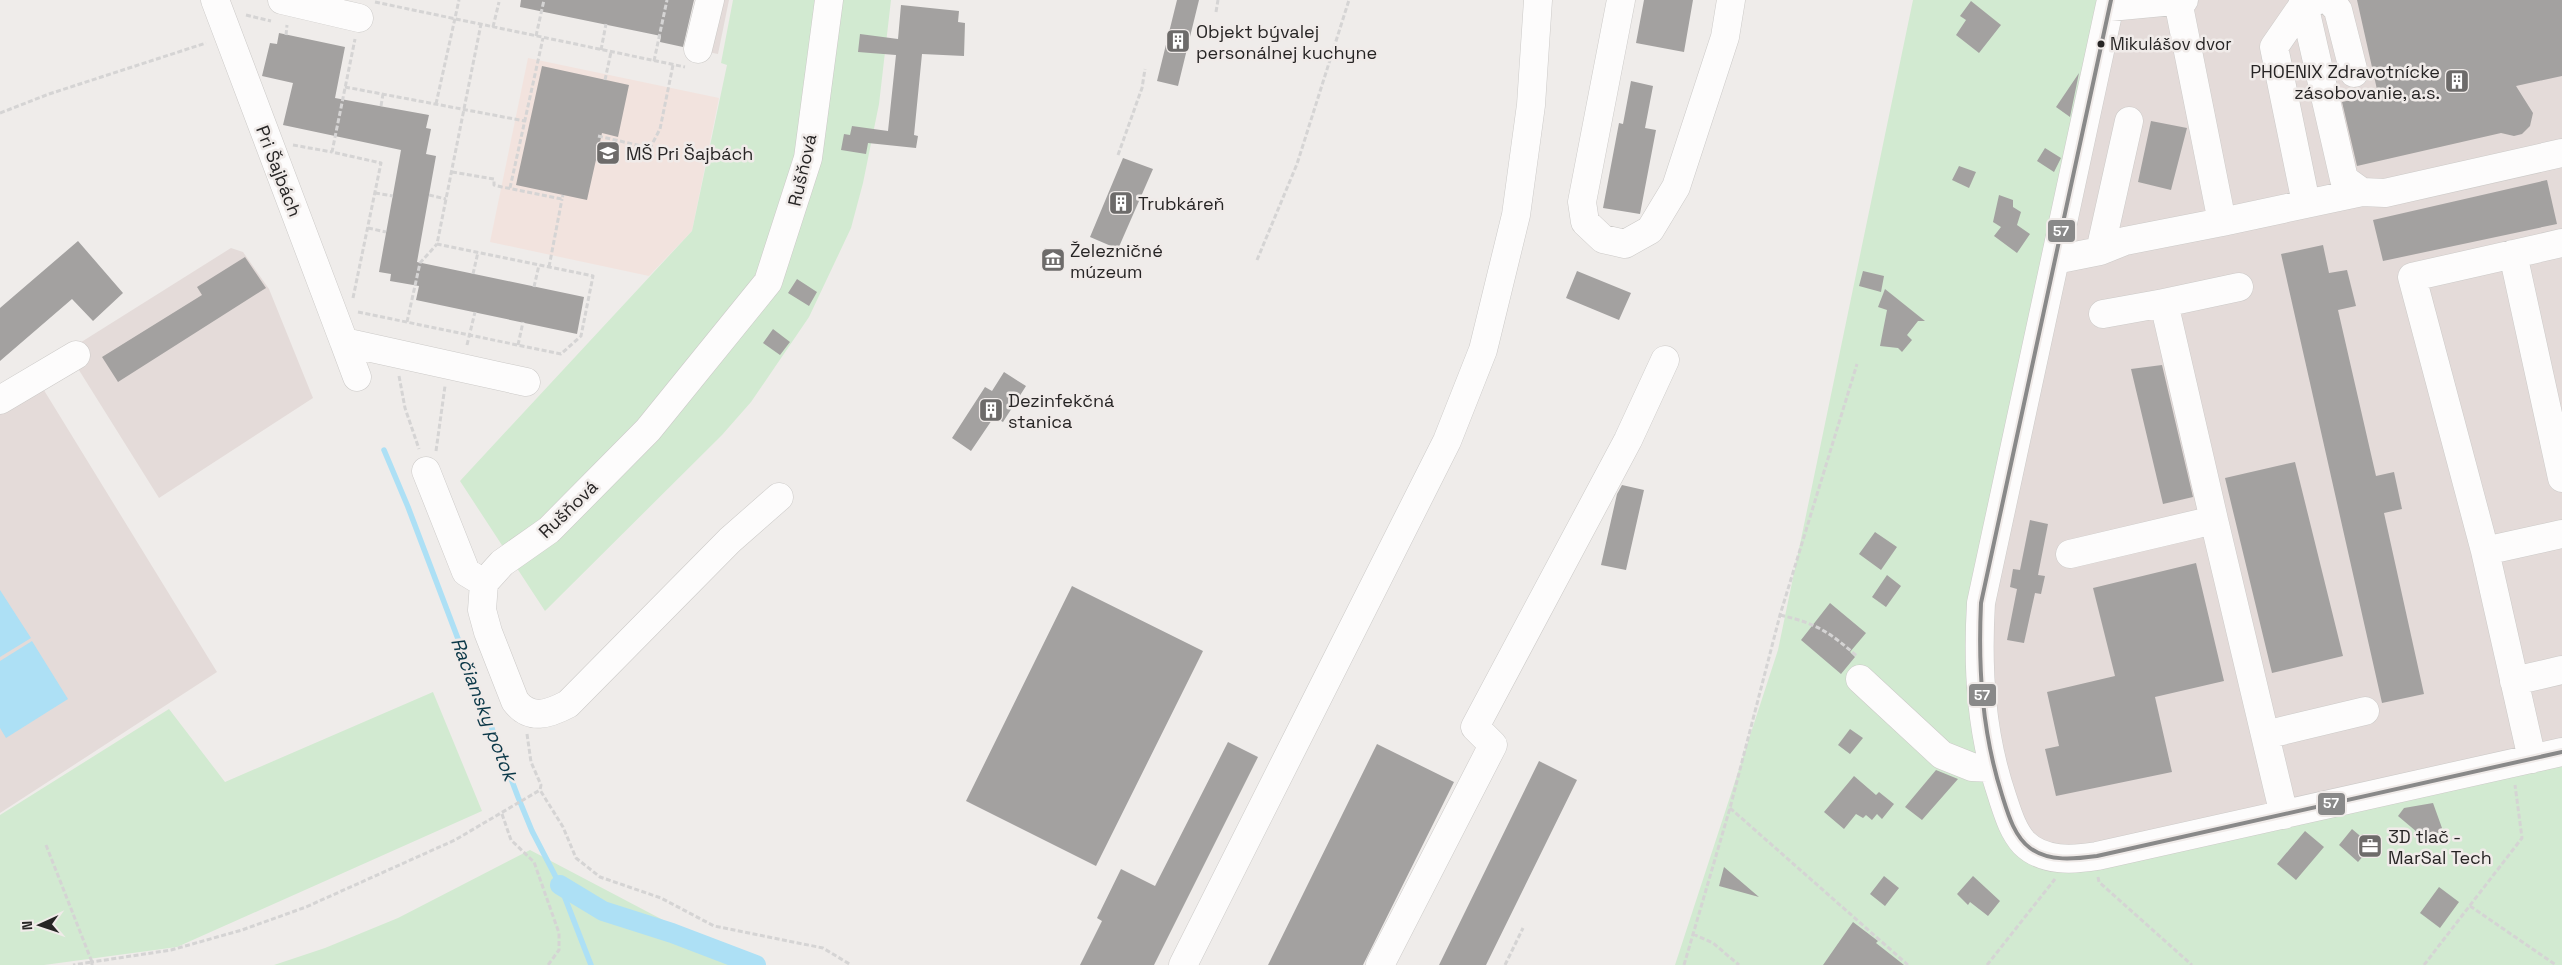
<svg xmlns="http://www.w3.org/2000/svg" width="2562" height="965" font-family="'Space Grotesk',sans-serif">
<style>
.built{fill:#e4dbd9}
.education{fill:#f2e3de}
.green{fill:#d2ead1}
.water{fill:#ade0f5}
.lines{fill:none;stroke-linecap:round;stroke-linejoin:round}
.stream{stroke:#ade0f5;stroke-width:5.5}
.canal{stroke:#ade0f5;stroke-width:20}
.building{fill:#a3a1a0}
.minor-casing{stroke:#cccac8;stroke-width:29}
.path{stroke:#d5d4d4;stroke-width:3;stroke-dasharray:5 2.5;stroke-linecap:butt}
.minor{stroke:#fdfcfc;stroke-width:28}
.bus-1-casing{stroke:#f0ebe9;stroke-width:8}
.bus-1{stroke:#898989;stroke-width:4}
.bus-dot{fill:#272525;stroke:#f0ebe9;stroke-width:2}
.labels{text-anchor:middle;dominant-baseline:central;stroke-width:5;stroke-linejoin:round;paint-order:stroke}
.bus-label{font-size:17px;fill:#272525;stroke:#f0ebe9;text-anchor:start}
.poi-label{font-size:18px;fill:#272525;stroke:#f0ebe9;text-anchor:start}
.street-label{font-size:18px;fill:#272525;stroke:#f0ebe9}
.water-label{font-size:19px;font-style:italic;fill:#0b3848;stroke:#f0ebe9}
.line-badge{stroke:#f0ebe9;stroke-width:2}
.badge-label{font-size:14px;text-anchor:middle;font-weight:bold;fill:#fff}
</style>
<rect width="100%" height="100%" fill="#efecea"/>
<path class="built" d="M697 0H729L718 54 687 48Z
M2106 0H2562V750L2075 863 2010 831 1973 647Z
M231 248 243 252 269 289 313 398 159 498 67 351Z
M42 387 217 672 0 813V412Z"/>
<path class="education" d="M528 58 719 98 692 231 649 276 490 242Z"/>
<path class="green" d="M733 0H891L879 104 863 183 851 228 809 317 751 402 722 435 545 611 460 481 692 231 727 65 721 63Z
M1913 0H2106L1973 647 2010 831 2075 863 2562 761V965H1675L1778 650Z
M433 692 482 811 177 947 44 965H0V815L169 709 225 782Z
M530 850 741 961 740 965H274L325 948 398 918Z"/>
<path class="water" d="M0 590 31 638 0 657Z
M32 641 68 699 6 738 0 728V661Z"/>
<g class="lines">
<path class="stream" d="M384 450 408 507 518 797 532 831 560 885 591 965"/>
<path class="canal" d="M560 885 603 911 672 933 756 965"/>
</g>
<path class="building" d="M521 0H694L683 47 660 42 661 36 520 7Z
M1177 0H1199L1178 86 1157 81Z
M1644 0H1693L1684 52 1636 43Z
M2357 0H2562V76L2516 86 2533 113 2530 126 2522 134 2514 136 2501 133 2357 166 2342 102 2378 94Z
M1971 1 2001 25 1979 53 1956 35 1966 20 1960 16Z
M901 5 959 11 958 22 965 23 964 56 922 54 914 135 918 136 916 148 868 143 866 154 841 150 844 134 850 135 852 126 888 131 896 55 858 52 860 34 898 39Z
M279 33 345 47 335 98 429 115 426 128 431 129 426 154 436 156 417 262 584 297 577 334 416 300 419 286 390 281 391 274 379 272 401 150 283 125 293 83 262 76 270 43 277 44Z
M542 66 629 85 618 137 602 133 587 200 516 185Z
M2079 73 2070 117 2056 107Z
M1631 81 1653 86 1645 128 1656 130 1640 214 1603 208 1619 123 1623 124Z
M2151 121 2187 128 2171 190 2138 182Z
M2045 148 2061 158 2054 172 2037 161Z
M1123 158 1153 169 1118 249 1090 237Z
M1959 166 1976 172 1969 188 1952 180Z
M2547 180 2557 224 2383 261 2373 220Z
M1999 195 2013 200V207L2021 212 2017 225 2030 234 2017 253 1994 236 2001 227 1993 222Z
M78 241 123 293 93 321 72 299 0 361V308Z
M2323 245 2329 273 2347 270 2356 306 2338 310 2376 476 2394 472 2402 509 2384 513 2424 694 2382 703 2281 254Z
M245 257 266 288 118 382 102 357 202 295 197 287Z
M1577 271 1631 293 1619 320 1566 298Z
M1863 271 1884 276 1881 292 1859 286Z
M797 279 817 292 809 306 788 293Z
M1885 289 1925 321H1918L1907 335 1912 340 1902 352 1898 348 1880 346 1887 310 1878 307Z
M773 329 790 342 780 355 763 343Z
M2162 365 2193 497 2163 504 2131 369Z
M1004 372 1026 386 1003 422 994 417 971 451 952 438 985 387 992 391Z
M2295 462 2343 656 2272 673 2225 478Z
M1622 485 1644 490 1626 570 1601 565 1617 494Z
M2030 520 2048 524 2038 575 2045 576 2041 594 2035 593 2024 643 2007 640 2017 589 2010 587 2013 569 2020 570Z
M1875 532 1897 547 1881 570 1859 554Z
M2196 563 2224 681 2155 697 2172 772 2056 796 2045 749 2059 746 2047 692 2115 676 2093 588Z
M1887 575 1901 586 1886 607 1872 597Z
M1072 586 1203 651 1096 866 966 801Z
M1830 603 1866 633 1850 652 1855 657 1841 674 1801 640Z
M1850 729 1863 738 1850 754 1838 745Z
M1228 742 1258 757 1154 965H1080L1102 921 1097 918 1121 869 1155 886Z
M1377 744 1454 782 1363 965H1268Z
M1539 761 1577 780 1486 965H1439Z
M1936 770 1958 779 1922 820 1905 807Z
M1854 776 1876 795 1879 792 1894 804 1882 819 1877 814 1872 820 1866 815 1863 818 1856 814 1844 829 1824 812Z
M2433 803 2442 828 2430 843 2398 816 2404 808Z
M2352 829 2372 846 2358 862 2339 845Z
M2305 831 2324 847 2296 880 2277 864Z
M1724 867 1759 897 1719 886Z
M1884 876 1899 888 1885 906 1870 894Z
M1973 876 2000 901 1988 916 1970 902 1968 905 1957 894Z
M2439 887 2459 902 2440 928 2420 913Z
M1853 922 1878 941 1876 943 1904 965H1823Z"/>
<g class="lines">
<defs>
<path id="minor" d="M215 0 344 342 526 382
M282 0 359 18
M1621 0 1582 202 1585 222 1603 239 1625 244 1650 230 1676 187 1725 37 1731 0
M2111 0 1981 603C1977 670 1981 735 2003 799 2008 814 2013 831 2024 843 2043 862 2073 860 2097 856L2562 752
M2303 0 2344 179 2362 192 2385 193 2562 153
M2329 0 2338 10 2354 73
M2110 7 2184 0
M698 49 710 0
M2306 203 2274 47 2303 5 2314 2
M2222 222 2362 192
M2100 251 2125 241 2222 222 2178 1
M2513 254 2562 478
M2055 260 2100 251 2129 121
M2103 314 2164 303
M344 342 357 377
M0 400 76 355
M426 471 466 572 484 583
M779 497 730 540 568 704C549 714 530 721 515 701L488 632 482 610 484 583 502 563 549 530 648 430 768 282 808 158 829 0
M2214 520 2164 303 2239 287
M2485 551 2412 277 2562 243
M2070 554 2214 520 2284 815
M1860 679 1942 755 1972 767 1993 768
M2514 681 2562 670
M2265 735 2365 711
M2532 759 2485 551 2562 534
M1183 965 1447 441 1483 350 1516 215 1531 105 1538 0
M1380 965 1493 745 1475 727 1628 440 1665 360"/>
</defs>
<use href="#minor" class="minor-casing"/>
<path class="path" d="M375 2 685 67
M1216 12 1218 0
M246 15 271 21
M493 27 499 2
M286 35 287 25
M536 36 544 0
M601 50 606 24
M654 61 667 0
M605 80 611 52
M345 87 525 121
M436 104 459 0
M381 106 383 94
M0 113 49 94 206 43
M598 136 650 148 660 129 673 65
M293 145 332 152
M1118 155 1142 88 1145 69
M452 172 494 179V185L502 187 562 199 563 195
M510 188 543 38
M375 193 393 196
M429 195 446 199
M368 228 386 232
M1257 260 1297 164 1349 0
M549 267 562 199
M473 274 478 252
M534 287 539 265
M353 298 381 163 332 152 355 39
M358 312 561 354 581 336 593 276 437 244 481 24
M407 322 420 263 437 244
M467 345 475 312
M518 345 523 322
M399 376 405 408 419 449
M436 451 445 386
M1780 615C1818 624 1829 632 1858 657
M527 734 531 762 541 785 540 790 563 827 576 858 600 877 661 898 714 926 823 948 851 965
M1730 808 1908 965
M502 814 511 840 534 862 559 933V950L548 965
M46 845 92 962 73 965
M2098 877 2099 882 2192 965
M2470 906 2556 965
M1693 934 1713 943 1739 965
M92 965V962L171 950 242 930 306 907 455 840 540 790
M1505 965 1523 928
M1684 965 1730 808 1780 615 1857 364
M1987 965 2055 879
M2424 965 2522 838 2515 785"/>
<use href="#minor" class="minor"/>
<defs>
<path id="bus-1" d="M2111 0 1981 603C1978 669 1982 732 2002 795 2008 814 2014 836 2030 848 2049 862 2075 859 2097 856L2562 752"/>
</defs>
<use href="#bus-1" class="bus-1-casing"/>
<use href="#bus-1" class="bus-1"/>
</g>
<defs>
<symbol id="building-square" viewBox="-11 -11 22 22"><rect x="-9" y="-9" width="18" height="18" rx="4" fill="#6d6b6a" stroke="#f0ebe9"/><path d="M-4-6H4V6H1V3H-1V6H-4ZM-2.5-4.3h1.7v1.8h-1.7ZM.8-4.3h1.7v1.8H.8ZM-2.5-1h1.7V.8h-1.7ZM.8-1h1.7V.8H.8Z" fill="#fff"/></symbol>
<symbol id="school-square" viewBox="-11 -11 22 22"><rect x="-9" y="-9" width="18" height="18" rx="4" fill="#6d6b6a" stroke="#f0ebe9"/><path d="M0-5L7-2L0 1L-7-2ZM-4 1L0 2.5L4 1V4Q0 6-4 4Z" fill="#fff"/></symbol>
<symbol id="museum-square" viewBox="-11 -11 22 22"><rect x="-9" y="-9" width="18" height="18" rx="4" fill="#6d6b6a" stroke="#f0ebe9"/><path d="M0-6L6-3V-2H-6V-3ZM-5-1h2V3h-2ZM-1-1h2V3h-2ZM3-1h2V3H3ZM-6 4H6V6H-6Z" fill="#fff"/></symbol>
<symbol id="office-square" viewBox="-11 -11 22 22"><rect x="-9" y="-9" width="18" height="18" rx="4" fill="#6d6b6a" stroke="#f0ebe9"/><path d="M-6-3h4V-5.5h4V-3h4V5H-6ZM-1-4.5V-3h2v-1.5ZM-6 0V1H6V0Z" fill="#fff"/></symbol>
</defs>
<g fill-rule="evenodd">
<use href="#building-square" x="1164" y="27" width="28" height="28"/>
<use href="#building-square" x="2443" y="67" width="28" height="28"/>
<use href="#school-square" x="594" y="139" width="28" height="28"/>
<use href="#building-square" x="1107" y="189" width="28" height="28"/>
<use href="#museum-square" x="1039" y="246" width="28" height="28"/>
<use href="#building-square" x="977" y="396" width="28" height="28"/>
<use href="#office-square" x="2356" y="832" width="28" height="28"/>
</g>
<circle class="bus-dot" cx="2101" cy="44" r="4.5"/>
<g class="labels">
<g class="bus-label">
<text x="2110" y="44">Mikulášov dvor</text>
</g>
<g class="poi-label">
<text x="1196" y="31">Objekt bývalej<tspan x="1196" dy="21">personálnej kuchyne</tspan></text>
<text x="2440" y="71" text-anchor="end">PHOENIX Zdravotnícke<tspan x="2440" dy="21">zásobovanie, a.s.</tspan></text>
<text x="626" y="153">MŠ Pri Šajbách</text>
<text x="1138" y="203">Trubkáreň</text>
<text x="1070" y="250">Železničné<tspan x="1070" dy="21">múzeum</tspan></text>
<text x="1008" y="400">Dezinfekčná<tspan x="1008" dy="21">stanica</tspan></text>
<text x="2388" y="836">3D tlač -<tspan x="2388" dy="21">MarSal Tech</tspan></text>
</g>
<g class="street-label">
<text transform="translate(802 170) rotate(-77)">Rušňová</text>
<text transform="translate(279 171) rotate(69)">Pri Šajbách</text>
<text transform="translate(568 509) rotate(-44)">Rušňová</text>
</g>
<g class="water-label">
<text transform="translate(484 709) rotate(69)">Račiansky potok</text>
</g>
</g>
<g class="line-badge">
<rect x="2047" y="219" width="29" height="24" rx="5" fill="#898989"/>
<rect x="1968" y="683" width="29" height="24" rx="5" fill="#898989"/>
<rect x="2317" y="792" width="29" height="24" rx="5" fill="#898989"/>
</g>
<g class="badge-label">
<text x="2061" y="236">57</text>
<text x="1982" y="700">57</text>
<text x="2331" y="808">57</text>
</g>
<g transform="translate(40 925) rotate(267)" stroke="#f0ebe9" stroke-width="4" paint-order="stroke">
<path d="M0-4L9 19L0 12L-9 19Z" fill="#272525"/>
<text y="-8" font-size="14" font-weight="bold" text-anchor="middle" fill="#272525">N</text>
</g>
</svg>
